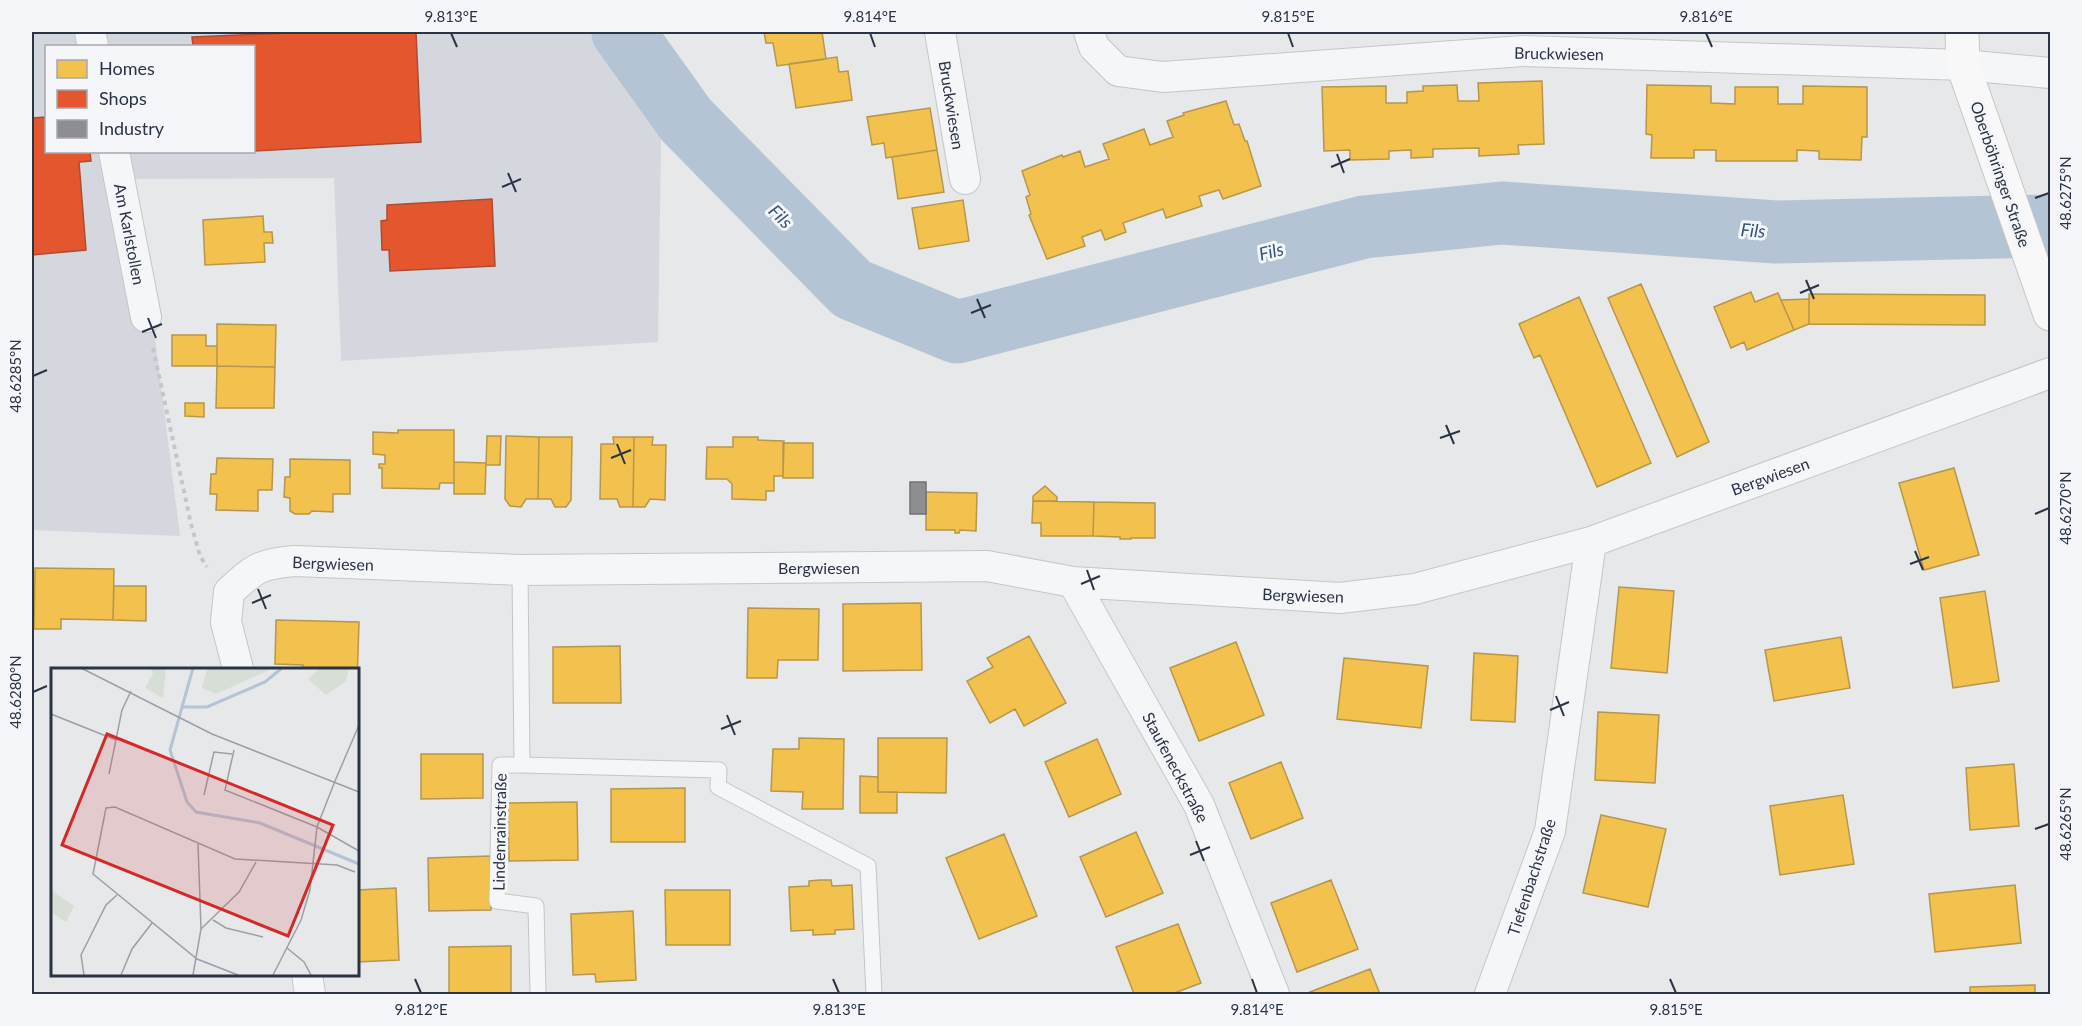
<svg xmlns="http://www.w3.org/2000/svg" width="2082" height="1026" font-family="Lato,sans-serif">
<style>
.built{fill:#d4d7dd;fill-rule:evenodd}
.homes{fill:#f2c14e;stroke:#b6974b;stroke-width:1.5}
.shops{fill:#e4572e;stroke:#ac4c35;stroke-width:1.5}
.industry{fill:#8d8d92;stroke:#70727b;stroke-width:1.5}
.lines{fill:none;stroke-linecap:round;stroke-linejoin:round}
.river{stroke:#b4c4d5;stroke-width:63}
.lane-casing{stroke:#c4c6c8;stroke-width:17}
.street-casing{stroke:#c4c6c8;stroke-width:32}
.secondary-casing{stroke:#c4c6c8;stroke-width:35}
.path{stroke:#c5c6ca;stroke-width:4;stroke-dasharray:4.5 4.5;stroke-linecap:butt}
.lane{stroke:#f5f6f7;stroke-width:15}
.street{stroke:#f5f6f7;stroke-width:30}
.secondary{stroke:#f8f8f8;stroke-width:33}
.ticks{fill:none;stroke:#2b3445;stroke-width:2}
.labels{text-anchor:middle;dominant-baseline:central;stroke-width:6;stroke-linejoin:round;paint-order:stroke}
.street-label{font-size:16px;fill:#2b3445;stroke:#f4f6f9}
.water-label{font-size:18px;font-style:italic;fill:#34527a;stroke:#f4f6f9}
.inset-river{fill:none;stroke:#b4c4d5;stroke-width:3}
.inset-road{fill:none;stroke:#9ba0a8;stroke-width:1.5}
.view{fill:#d62828;fill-opacity:0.15;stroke:#d62828;stroke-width:3}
.inset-edge{fill:none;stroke:#2b3445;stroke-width:3}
.neatline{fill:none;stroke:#2b3445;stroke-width:2}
.ticks-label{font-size:15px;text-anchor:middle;fill:#2b3445}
</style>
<rect width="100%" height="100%" fill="#e6e8ea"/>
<path class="built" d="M32 32H646L661 141 658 342 341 361 334 178 135 179 180 536 32 530ZM46 46H254V152H46Z"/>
<path class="homes" d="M764 32H822L826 59 777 66 773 43H766Z
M837 57 839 72 848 71 852 100 796 108 789 64Z
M1542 81 1544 144 1518 145 1519 154 1479 156V148L1433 149V157L1411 158V150L1389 151V159L1350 160V150L1324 151 1322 87 1386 86V103H1407V92L1423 91V86L1457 85 1458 101H1479L1478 83Z
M1647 85 1711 86V103L1735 104V87H1778V104H1803V86L1867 87V137H1862L1861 160 1819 159V151L1797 150V161H1716V150H1694V158H1651L1652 135 1646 134Z
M1226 101 1234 125 1239 124 1245 141H1247L1261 186 1223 199 1219 190 1199 196 1202 206 1166 218 1163 209 1123 223 1126 232 1105 240 1101 230 1082 237 1085 246 1047 259 1029 215 1031 214 1026 197 1030 195 1022 171 1062 155 1063 157 1080 151 1085 167 1109 159 1103 144 1144 129 1150 145 1173 137 1167 121 1184 115 1183 113Z
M930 108 937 150 886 158 884 143 872 145 867 117Z
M937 150 944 192 898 199 892 157Z
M963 200 969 241 919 249 912 208Z
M263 216 264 232H272L273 243H264L265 262 205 265 203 220Z
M1641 284 1709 442 1677 457 1608 298Z
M1751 292 1755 302 1778 293 1794 330 1747 350 1744 342 1731 348 1714 307Z
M1809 294 1985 295V325L1809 324Z
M1579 297 1651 463 1597 487 1540 355 1534 358 1519 324Z
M1809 299V324L1794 330 1781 300Z
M217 324 276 325 275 367 217 366Z
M172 335H206V346H217V366H172Z
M217 366 275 367 274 408H216Z
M185 403H204V417L185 416Z
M398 430H454V483H440L439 489 382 488V468H379V464H385V455L373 454V432L398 433Z
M487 436H501L500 465H486Z
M506 436 539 437 538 499H526L521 507 510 506 505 499Z
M539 437H572L571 500 566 507H555L551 499H538Z
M613 437H634L633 507H620L617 499H600L601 444H614Z
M634 437H653L652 445H666L665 500 650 499 645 507H633Z
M733 437H758V440L784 441 783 476H774V491H766V500L732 499V484L727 479H706L707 447H733Z
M783 443H813V478H783Z
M217 458 273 459 272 490H258V511L216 510 217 494H210L211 474H216Z
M290 459 350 460V494H333V512L312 511 309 514H295L290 511V498L284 497 285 477H290Z
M454 462 486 463 485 494H454Z
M1954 468 1979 555 1924 570 1899 483Z
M1045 486 1057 497V501H1033V496Z
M926 492 977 493 976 531 960 530 959 533H955V530H926Z
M1033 501 1094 502 1093 536H1041V523H1032Z
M1094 502 1155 503V538H1131V539H1120V537L1093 536Z
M35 568 114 569 113 620 61 619V629H34Z
M114 586H146V621L113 620Z
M1619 587 1674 591 1667 673 1611 668Z
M1985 591 1999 681 1953 688 1940 598Z
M921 603 922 670 843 671V604Z
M748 608 819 609 818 660H778L777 678H747Z
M276 620 359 622 357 685V669H303V665L275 664Z
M1029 636 1066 703 1024 726 1015 709 990 723 967 681 993 667 987 658Z
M1841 637 1850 688 1774 701 1765 650Z
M1236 642 1264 715 1199 741 1170 668Z
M620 646 621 703H553V647Z
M1474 653 1518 656 1515 722 1471 720Z
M1344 658 1428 666 1421 728 1337 719Z
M1598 712 1659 715 1655 783 1595 780Z
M799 738 844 739 843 809H802L803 792 771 791 773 749H799Z
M878 738H947L946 793 878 792Z
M1097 739 1121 794 1069 817 1045 762Z
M421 754H483V798L421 799Z
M1281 762 1303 818 1251 839 1229 783Z
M2014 764 2019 826 1970 830 1966 768Z
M860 776 878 777V792H897V813H860Z
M685 788V842H611V789Z
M1843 795 1854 864 1780 875 1770 806Z
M577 802 578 860 509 861 508 803Z
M1601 815 1666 829 1648 907 1583 893Z
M1136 832 1163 893 1106 917 1080 857Z
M1004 834 1037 916 979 939 946 858Z
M490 856 491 910 429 911 428 858Z
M820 880H831L832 886 852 885 854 929 835 930V934L813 935V930L791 931 789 887 809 886V881Z
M1331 880 1358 949 1297 972 1271 903Z
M2015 885 2021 943 1935 952 1929 894Z
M396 888 399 960 357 962V890Z
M665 890H730V945H666Z
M633 911 636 980 596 982 595 974 573 975 571 914Z
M1178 924 1201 983 1172 994H1134L1116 947Z
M511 946V994H449V947Z
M1370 969 1380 994H1311L1310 992Z
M2035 985V994H1970V987Z"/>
<path class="shops" d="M311 32H416L421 142 254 151V46H193L192 37Z
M46 117V152H90L91 161 79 162 86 250 32 255V118Z
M492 199 495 266 390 271 389 250H382L381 221 387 220V205Z"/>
<path class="industry" d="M910 482H926V514H910Z"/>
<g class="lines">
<path class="river" d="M623 32 686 120 852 289 957 332 1364 227 1502 213 1776 232 2050 226"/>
<defs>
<path id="lane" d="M520 570 522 765 719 770 718 787 868 866 874 994
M522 765H500L497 901 536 906 538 994"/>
<path id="street" d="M90 32 93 46
M940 32 965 179
M1089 32 1094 47 1118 71 1163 77 1523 51 1963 65 2050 73
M114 152 146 317
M1073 582 1199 805 1274 994
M238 669 226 622 229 592C255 568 259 564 295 561L520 570 987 566 1073 582 1340 598 1415 589 1591 542 2050 373
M307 974 310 994
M1490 994 1550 831 1591 542"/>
<path id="secondary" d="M1962 32 1963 65 2050 314"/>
</defs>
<use href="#lane" class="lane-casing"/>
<use href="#street" class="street-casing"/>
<use href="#secondary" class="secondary-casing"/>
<path class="path" d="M153 348 191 524 200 556 207 567"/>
<use href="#lane" class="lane"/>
<use href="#street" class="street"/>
<use href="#secondary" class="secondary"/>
</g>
<path class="ticks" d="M451 33 457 47M870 33 875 47M1288 33 1293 47M1706 33 1712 47M1337 154 1344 173M1331 167 1350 159M508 173 516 192M502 187 521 179M2035 198 2049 193M1806 280 1814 299M1800 293 1819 285M977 299 985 318M971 313 991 305M148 318 156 338M142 332 162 324M33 376 47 370M1446 425 1454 444M1440 438 1460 431M617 444 625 464M611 458 631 450M2035 514 2049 508M1915 551 1923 570M1910 564 1929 557M1087 570 1094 590M1081 584 1100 576M258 589 266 609M252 603 271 595M33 692 47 686M1556 696 1564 716M1550 710 1569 702M727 715 735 735M721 729 741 721M2035 829 2049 824M1196 841 1204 861M1190 855 1210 847M415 979 421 993M833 979 839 993M1252 979 1257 993M1670 979 1676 993"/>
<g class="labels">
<g class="street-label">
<text transform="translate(1559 53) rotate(1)">Bruckwiesen</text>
<text transform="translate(952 105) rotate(81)">Bruckwiesen</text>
<text transform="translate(2001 174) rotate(71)">Oberböhringer Straße</text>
<text transform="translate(130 234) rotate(79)">Am Karlstollen</text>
<text transform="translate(1770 476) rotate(-20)">Bergwiesen</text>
<text transform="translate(333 563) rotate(2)">Bergwiesen</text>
<text x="819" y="567">Bergwiesen</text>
<text transform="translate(1303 595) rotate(2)">Bergwiesen</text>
<text transform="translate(1176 767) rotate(62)">Staufeneckstraße</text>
<text transform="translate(499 832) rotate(-89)">Lindenrainstraße</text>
<text transform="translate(1531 877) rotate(-72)">Tiefenbachstraße</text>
</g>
<g class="water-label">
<text transform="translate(781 216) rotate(45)">Fils</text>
<text transform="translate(1753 230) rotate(4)">Fils</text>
<text transform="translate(1271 251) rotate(-14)">Fils</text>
</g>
</g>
<g transform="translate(51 668)">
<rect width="308" height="308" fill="#e6e8ea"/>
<path d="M99 0H115L112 30 94 20 102 6ZM156 0H223L165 26 151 20ZM269 0H298L295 13 275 27 257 11ZM0 222 23 238 15 254 0 244Z" fill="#d6ded6"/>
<path class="inset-river" d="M142 0 119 82 136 134 145 144 209 155 308 196M131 39H156L214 14 231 0"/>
<path class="inset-road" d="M30 0 161 66 308 124M0 46 65 72M183 82 174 122 266 159 308 183M58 106 71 42 80 23M284 113 308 57M153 127 163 84 181 86M162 252 175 260 212 269M150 261 188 224 205 194M236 280 253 294 260 307M33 307 30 287 55 237 66 227M70 307 81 281 101 255M142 307 150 261 147 176M187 307 146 291 42 206 55 140 64 139 184 191 286 197 304 204M222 307 250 252 259 222 266 159 284 113"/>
<path class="view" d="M56 66 282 157 237 268 11 177Z"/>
<rect width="308" height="308" class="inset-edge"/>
</g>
<rect width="2082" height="1026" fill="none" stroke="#f4f6f9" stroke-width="66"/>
<rect x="45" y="45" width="210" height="108" fill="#f4f6f9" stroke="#a4a8b1" stroke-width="1.5"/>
<rect x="57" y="60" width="30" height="18" fill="#f2c14e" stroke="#a4a8b1" stroke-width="1.5"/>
<text x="99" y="75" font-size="18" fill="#2b3445">Homes</text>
<rect x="57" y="90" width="30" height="18" fill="#e4572e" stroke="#a4a8b1" stroke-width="1.5"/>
<text x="99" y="105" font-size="18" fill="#2b3445">Shops</text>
<rect x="57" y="120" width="30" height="18" fill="#8d8d92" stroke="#a4a8b1" stroke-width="1.5"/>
<text x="99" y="135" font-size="18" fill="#2b3445">Industry</text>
<rect x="33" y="33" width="2016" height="960" class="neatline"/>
<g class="ticks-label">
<text x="451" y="22">9.813°E</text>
<text x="870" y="22">9.814°E</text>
<text x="1288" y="22">9.815°E</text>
<text x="1706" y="22">9.816°E</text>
<text transform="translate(2066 193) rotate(-90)" y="5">48.6275°N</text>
<text transform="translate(16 376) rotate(-90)" y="5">48.6285°N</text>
<text transform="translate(2066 508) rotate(-90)" y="5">48.6270°N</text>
<text transform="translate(16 692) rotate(-90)" y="5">48.6280°N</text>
<text transform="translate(2066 824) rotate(-90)" y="5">48.6265°N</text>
<text x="421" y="1015">9.812°E</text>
<text x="839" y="1015">9.813°E</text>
<text x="1257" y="1015">9.814°E</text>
<text x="1676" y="1015">9.815°E</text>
</g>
</svg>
